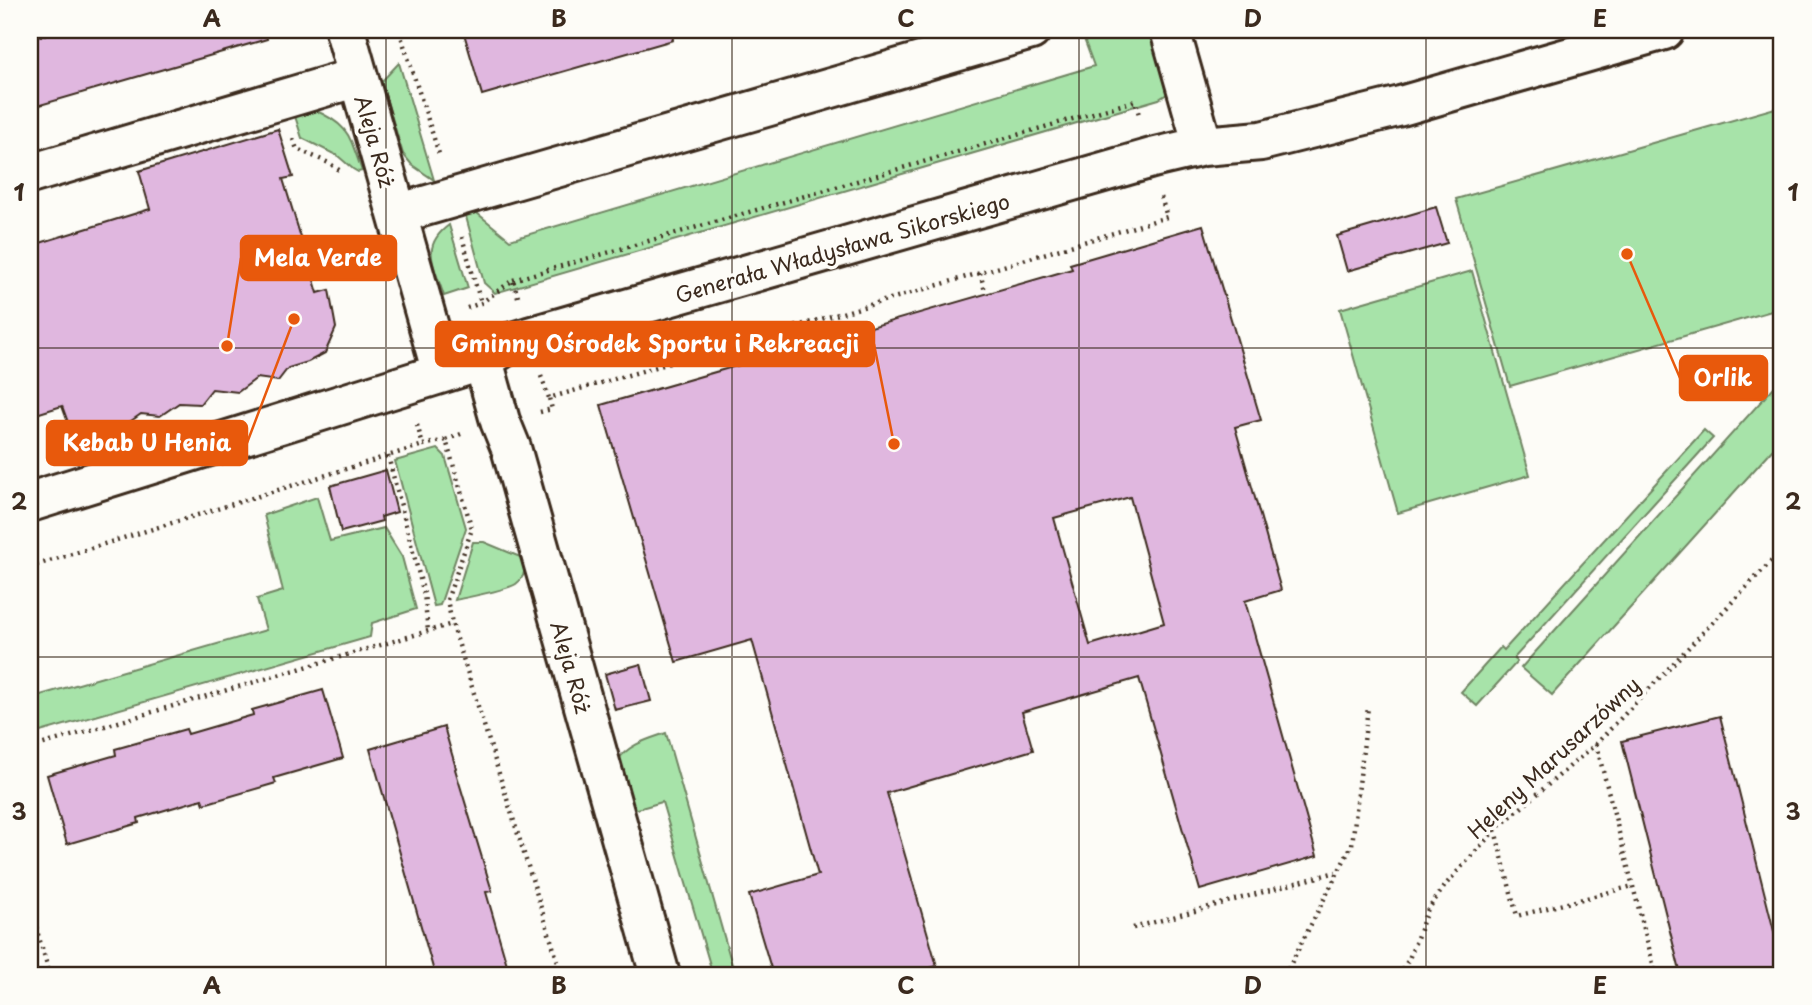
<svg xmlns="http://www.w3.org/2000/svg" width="1812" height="1005" font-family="'Playpen Sans',sans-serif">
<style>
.green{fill:#a7e3a9;stroke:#718664;stroke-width:2}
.building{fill:#e0b7df;stroke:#3b2a1e;stroke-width:2;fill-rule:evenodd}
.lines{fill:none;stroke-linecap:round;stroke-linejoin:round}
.street-casing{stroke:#3b2a1e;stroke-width:44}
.path{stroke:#3b2a1e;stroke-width:4.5;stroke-dasharray:2 5;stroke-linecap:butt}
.street{stroke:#fdfcf7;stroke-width:38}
.grid{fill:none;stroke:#3b2a1e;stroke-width:2;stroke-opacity:0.55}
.labels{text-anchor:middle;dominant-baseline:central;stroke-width:7;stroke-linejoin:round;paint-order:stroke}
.street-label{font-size:21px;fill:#3b2a1e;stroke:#fdfcf7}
.leader{fill:none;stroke:#e8590c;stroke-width:2.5}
.callout-dot{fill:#e8590c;stroke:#fdfcf7;stroke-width:2.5}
.callout{fill:#e8590c;stroke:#e8590c;stroke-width:2.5}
.callout-label{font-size:23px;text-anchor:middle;font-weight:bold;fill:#fff}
.neatline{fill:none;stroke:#3b2a1e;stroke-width:2.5}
.grid-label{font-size:23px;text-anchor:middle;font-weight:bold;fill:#3b2a1e}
</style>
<rect width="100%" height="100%" fill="#fdfcf7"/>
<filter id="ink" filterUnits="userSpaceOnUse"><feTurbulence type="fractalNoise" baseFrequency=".0143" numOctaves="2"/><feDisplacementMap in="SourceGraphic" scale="14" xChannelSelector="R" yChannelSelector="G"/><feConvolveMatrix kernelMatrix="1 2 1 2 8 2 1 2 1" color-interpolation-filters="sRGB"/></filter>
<g filter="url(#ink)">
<path class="green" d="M1115 30H1151L1169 82 1167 94 1159 99 495 293 484 283 465 213 472 209 510 240 1094 66 1084 39Z
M399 63 434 180 412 165 403 154 381 82Z
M1782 106V308L1510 386 1456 199Z
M312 109C350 125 349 135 362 171L358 172 353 169 338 156 302 138 293 110Z
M449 225 468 288 444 296C435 267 419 247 449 225Z
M1472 271 1530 475 1398 513 1340 309Z
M1782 378V439L1552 695 1521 668Z
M1704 430 1713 438 1514 658 1517 662 1477 706 1461 692 1501 647 1504 650Z
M438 449 445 456 466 528 440 605 434 606 395 461Z
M317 497 330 541 384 528 402 557 416 609 372 623 370 637 30 735V698L266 630 257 599 283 591 264 515Z
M473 542H484L525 559C526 569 525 578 516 584 507 590 468 597 455 600Z
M666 733 735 975H713L662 802 627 812 618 760C629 744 649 739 666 733Z"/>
<path class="building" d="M63 30H265L267 39 30 108V39Z
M463 30H672L673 40 482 95Z
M278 129 293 177 283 179 318 293 329 290 336 328 325 353 308 362 288 368 278 381 257 378 238 392 212 389 200 404 179 403 160 416 141 414 121 428 94 426 77 447 62 406 30 416V246L150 209 139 171Z
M1436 207 1447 243 1347 271 1337 236Z
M1203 225 1261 420 1235 427 1281 590 1245 601 1317 856 1200 890 1139 678 1022 712 1033 750 887 793 937 966 905 975H773L749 895 818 875 752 640 676 662 601 405 1072 269 1070 264ZM1130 497 1164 623 1090 645 1054 518Z
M386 470 397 512 381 517 382 521 341 532 330 486Z
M641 664 651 701 615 710 605 674Z
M323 690 343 758 274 778 276 783 204 804 202 799 138 818 139 823 67 844 47 775 116 755 115 749 186 729 188 734 253 715 252 710Z
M1720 716 1782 963V975H1681L1622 741Z
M444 727 456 768 455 769 492 891 486 892 510 975H435L370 749Z"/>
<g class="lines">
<defs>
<path id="street" d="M345 30 442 373
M1170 30 1203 146
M30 174 358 77
M397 214 1031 30
M483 360 500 421 511 448 660 975
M30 502 462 367 483 360 510 343 529 337 1152 158 1203 146 1261 141 1401 106 1664 30"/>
</defs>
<use href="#street" class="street-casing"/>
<path class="path" d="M411 30 401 36 440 157
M293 139 297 149 329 163 342 172
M462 237 481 303
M980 273 985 291
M513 280 1135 101 1140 118
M467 308 481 303 513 280 518 297
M541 376 549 398 980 273 1167 217 1161 197
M540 412 552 409 549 398
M417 425 423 445 446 440
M461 434 446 440 472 529 447 600 452 623 562 975
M388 456 424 594 428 631
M30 567 423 445
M1596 744 1656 975
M30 748 452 624
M1495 830 1517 916 1633 886
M30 907 50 975
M1133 928 1336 872
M1285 975 1352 845 1368 707
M1399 975 1409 959 1427 911 1447 883 1495 830 1596 744 1782 550"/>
<use href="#street" class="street"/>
</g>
</g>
<path class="grid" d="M386 30V975M732 30V975M1079 30V975M1426 30V975M30 348H1782M30 657H1782"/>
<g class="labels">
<g class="street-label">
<text transform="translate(376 141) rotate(74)">Aleja Róż</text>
<text transform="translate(842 247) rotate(-16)">Generała Władysława Sikorskiego</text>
<text transform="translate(572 667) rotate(74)">Aleja Róż</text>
<text transform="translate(1553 757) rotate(-43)">Heleny Marusarzówny</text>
</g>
</g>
<path class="leader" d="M227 346L241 258M894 444L874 344M1627 254L1680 378M294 319L247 443"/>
<g class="callout-dot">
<circle cx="227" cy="346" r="7"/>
<circle cx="894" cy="444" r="7"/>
<circle cx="1627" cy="254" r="7"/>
<circle cx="294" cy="319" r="7"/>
</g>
<g class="callout">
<rect x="241" y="236" width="155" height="44" rx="7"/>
<rect x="436" y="322" width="438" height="44" rx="7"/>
<rect x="1680" y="356" width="87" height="44" rx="7"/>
<rect x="47" y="421" width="200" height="44" rx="7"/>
</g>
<g class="callout-label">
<text x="318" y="266">Mela Verde</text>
<text x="655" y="352">Gminny Ośrodek Sportu i Rekreacji</text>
<text x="1723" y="386">Orlik</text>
<text x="147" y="451">Kebab U Henia</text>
</g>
<rect width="1812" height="1005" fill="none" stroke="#fdfcf7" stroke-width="77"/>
<rect x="38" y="38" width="1735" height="929" class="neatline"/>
<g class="grid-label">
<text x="212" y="27">A</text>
<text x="559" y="27">B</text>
<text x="906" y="27">C</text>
<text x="1253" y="27">D</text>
<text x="1600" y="27">E</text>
<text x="19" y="201">1</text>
<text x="1793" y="201">1</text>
<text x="19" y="510">2</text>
<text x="1793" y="510">2</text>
<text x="19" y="820">3</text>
<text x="1793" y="820">3</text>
<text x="212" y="994">A</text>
<text x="559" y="994">B</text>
<text x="906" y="994">C</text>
<text x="1253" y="994">D</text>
<text x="1600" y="994">E</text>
</g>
</svg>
